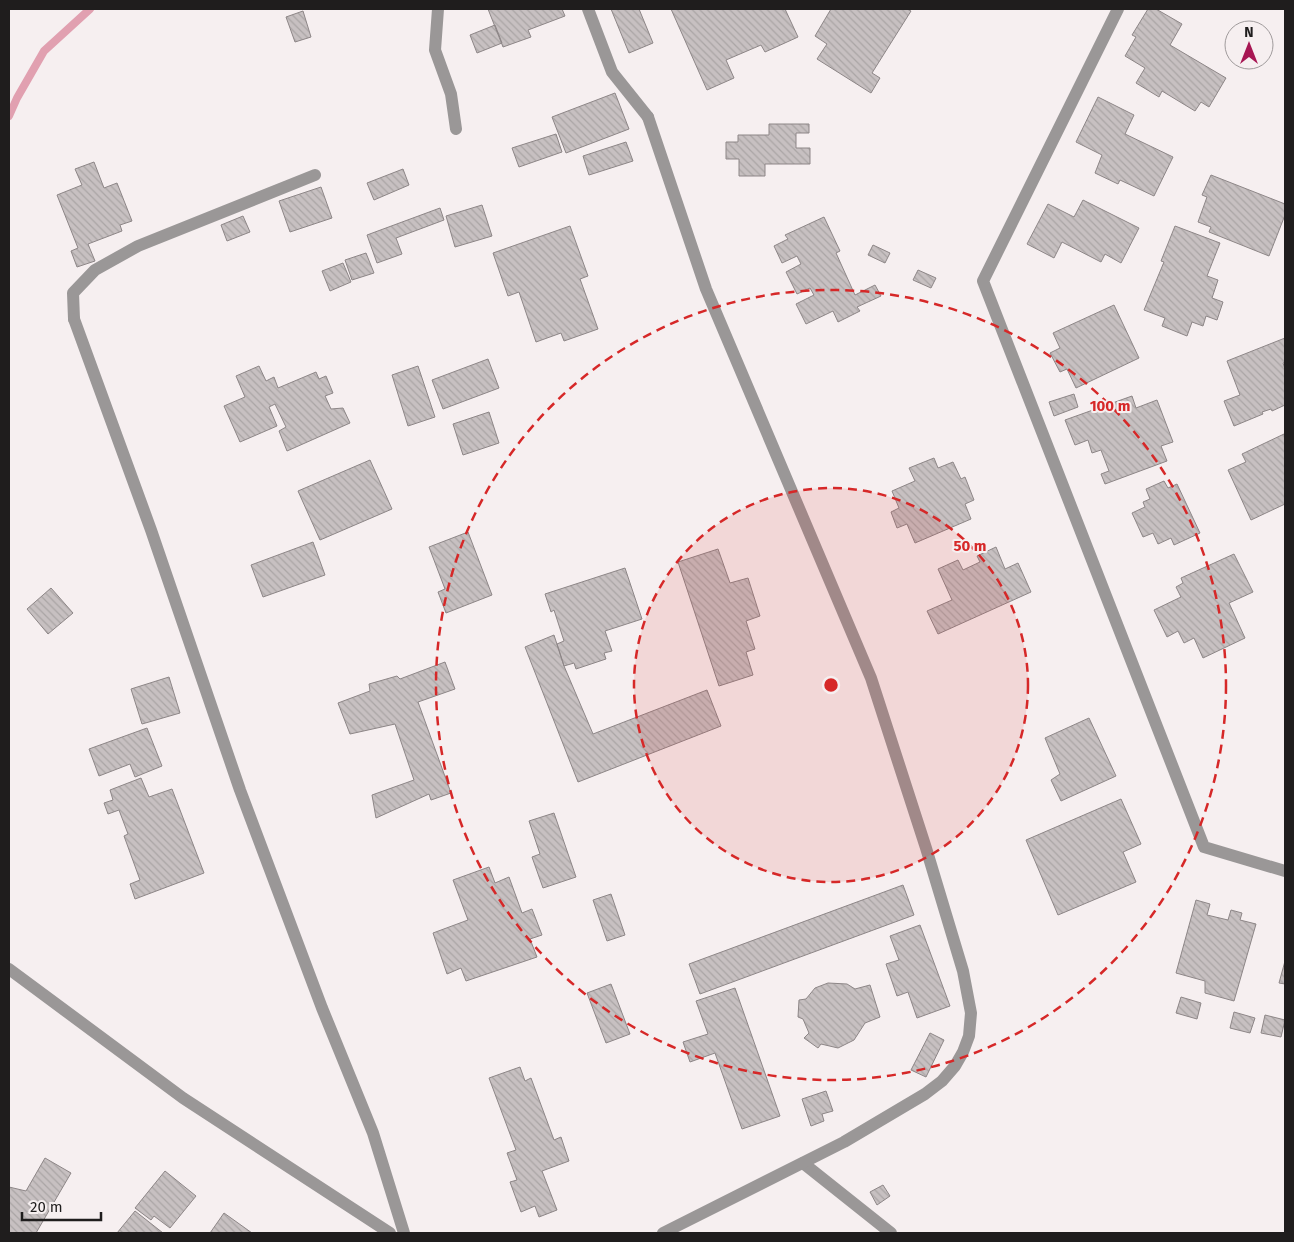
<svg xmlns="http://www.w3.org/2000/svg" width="1294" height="1242" font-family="'Fira Sans',sans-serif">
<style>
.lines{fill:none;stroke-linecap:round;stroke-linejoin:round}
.stream{stroke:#e1a0b0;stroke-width:8}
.building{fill:url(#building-back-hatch);stroke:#8d8687}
.lane{stroke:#9a9797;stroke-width:12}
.street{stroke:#9a9797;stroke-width:12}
.ring{fill:none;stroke:#d62828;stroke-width:2.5;stroke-dasharray:9 6}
.centre{fill:#d62828;stroke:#f6eff0;stroke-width:2.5}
.ring-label{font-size:15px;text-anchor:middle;font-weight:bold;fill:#d62828;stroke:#f6eff0;stroke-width:4;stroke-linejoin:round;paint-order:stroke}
</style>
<defs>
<pattern id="building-back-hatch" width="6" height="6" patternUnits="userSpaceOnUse" patternTransform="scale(1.25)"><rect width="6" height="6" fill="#c7c0c1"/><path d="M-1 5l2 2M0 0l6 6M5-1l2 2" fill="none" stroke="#aaa5a5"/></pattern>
</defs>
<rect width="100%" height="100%" fill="#f6eff0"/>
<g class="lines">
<path class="stream" d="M9 116 17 98 44 51 90 9"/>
</g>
<path class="building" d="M488 9H562L565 16 528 30 531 37 503 47Z
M611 9H639L653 43 629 53Z
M671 9H785L798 37 765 52 761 45 726 60 734 78 707 90Z
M831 9H907L911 11 872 73 880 78 871 93 817 59 827 44 815 36Z
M1148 9H1156L1182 24 1170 45 1226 78 1209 107 1201 102 1195 111 1162 91 1159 97 1136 83 1145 68 1125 56 1136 37 1132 35Z
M303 11 311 37 295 42 286 17Z
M495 25 502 43 477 53 470 35Z
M615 93 629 129 566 153 552 117Z
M1098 97 1134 115 1125 134 1173 157 1154 196 1120 180 1118 184 1095 173 1102 155 1076 142Z
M769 124H809V133H796V148H810V164H765V176H739V159H726V142H738V135H769Z
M556 134 562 152 519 167 512 148Z
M626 142 633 161 589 175 583 156Z
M94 162 104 188 117 183 132 221 120 225 122 231 88 244 95 261 77 267 71 251 78 248 57 195 82 185 75 169Z
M403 169 409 185 374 200 367 183Z
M1211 175 1285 204V215L1269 256 1209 232 1211 227 1198 222 1207 197 1202 195Z
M321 187 332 218 290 232 279 201Z
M1083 200 1139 228 1121 263 1105 254 1101 262 1062 242 1054 258 1027 244 1048 204 1074 217Z
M482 205 492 236 455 247 446 216Z
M440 208 444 220 396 238 402 254 377 263 367 235Z
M243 216 250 232 227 241 221 225Z
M824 217 840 251 836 253 855 295 875 285 881 296 857 307 860 311 838 322 833 311 806 324 796 304 814 295 810 288 797 294 786 272 801 264 797 256 782 263 774 246 788 239 785 235Z
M570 226 588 276 580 279 598 329 564 341 561 333 536 342 519 292 508 296 493 253Z
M1175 226 1220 243 1207 276 1218 280 1212 298 1223 302 1217 320 1206 316 1203 326 1192 322 1187 336 1162 326 1165 318 1144 310 1164 262 1161 261Z
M873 245 890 253 885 263 868 255Z
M366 253 374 273 352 280 345 260Z
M343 263 351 282 330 291 322 271Z
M918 270 936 278 931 288 913 280Z
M1114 305 1139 358 1076 388 1067 369 1060 372 1050 353 1060 348 1053 333Z
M1285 338V362L1283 363 1285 369V405L1272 411 1271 409 1262 412 1263 414 1234 426 1224 401 1240 395 1227 361Z
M488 359 499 388 443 409 432 380Z
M259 366 266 381 274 377 278 388 316 372 319 379 326 376 333 393 325 396 331 409 343 408 350 423 287 451 279 431 286 427 275 404 269 407 277 426 240 442 224 406 245 397 236 376Z
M418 366 435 417 408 426 392 375Z
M1074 394 1078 407 1054 416 1049 402Z
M1132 396 1136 408 1157 400 1173 442 1161 446 1167 461 1105 484 1101 474 1109 471 1101 450 1092 453 1088 440 1075 445 1065 420Z
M489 412 499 443 463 455 453 424Z
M1284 434 1285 438V504L1251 520 1228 470 1246 462 1242 454Z
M934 458 938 468 953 462 961 479 965 477 974 500 965 504 971 519 915 543 907 524 897 528 891 512 899 508 892 491 915 481 909 468Z
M370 460 392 509 320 540 298 491Z
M1164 481 1168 488 1177 484 1200 533 1174 545 1171 538 1158 544 1153 533 1143 537 1132 513 1145 507 1143 502 1150 499 1146 489Z
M468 532 492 595 446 613 438 592 445 589 429 547Z
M313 542 325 575 263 597 251 565Z
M996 547 1005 569 1018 563 1031 592 938 634 927 611 952 600 938 569 958 560 963 570 980 562 977 556Z
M718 549 730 583 748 578 760 616 746 621 755 649 746 652 753 675 719 686 678 562Z
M1234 554 1253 592 1229 603 1245 638 1203 658 1194 638 1184 643 1178 631 1167 637 1154 610 1181 597 1176 587 1183 583 1181 578Z
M625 568 642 619 605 631 612 651 604 653 606 659 576 669 574 663 564 666 557 644 564 641 554 610 551 612 545 594Z
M51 588 73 613 48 634 27 609Z
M554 635 564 666 593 734 707 690 721 726 578 782 525 647Z
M445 662 455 689 418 702 451 793 431 800 429 794 376 818 372 795 414 780 395 724 350 734 338 703 370 691 369 684 397 676 400 679Z
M169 677 180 713 142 724 131 689Z
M1089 718 1116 776 1061 801 1051 780 1060 774 1045 738Z
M147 728 162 766 135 777 130 764 99 776 89 749Z
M141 778 149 797 172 789 204 873 135 899 130 884 140 880 124 836 128 834 119 810 108 814 104 803 113 800 110 790Z
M1121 799 1141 844 1123 852 1136 882 1058 915 1026 840Z
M554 813 576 877 543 888 532 857 540 854 529 821Z
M489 867 495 883 509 877 522 913 532 909 542 935 530 939 537 957 466 981 461 968 447 974 433 933 468 920 453 880Z
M903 885 914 915 700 994 689 964Z
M611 894 625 935 607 941 593 900Z
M1196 900 1210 904 1207 915 1228 920 1231 910 1242 913 1240 920 1256 924 1234 1001 1205 993V981L1176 973Z
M920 925 950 1006 917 1018 908 992 897 996 886 964 899 960 890 936Z
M1285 961V984L1279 983Z
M828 983 847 984 855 989 870 985 880 1017 865 1023 854 1040 838 1048 821 1044 818 1048 804 1038 809 1033 803 1019 798 1017 799 1000 806 999 815 988Z
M611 984 630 1034 606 1043 587 993Z
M735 988 780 1116 742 1129 715 1053 690 1062 683 1042 708 1034 696 1001Z
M1181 997 1201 1003 1197 1019 1176 1013Z
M1234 1012 1255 1018 1250 1033 1230 1028Z
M1265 1015 1285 1020 1281 1037 1261 1033Z
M930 1033 944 1040 926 1077 911 1070Z
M520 1067 525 1081 531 1078 554 1140 561 1137 569 1161 542 1171 557 1210 539 1217 535 1206 521 1212 510 1182 517 1180 507 1153 516 1150 489 1078Z
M826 1091 833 1111 822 1114 824 1121 811 1126 802 1099Z
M45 1158 71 1173 36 1233H9V1187L26 1191Z
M165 1171 196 1196 170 1228 154 1216 151 1220 135 1208Z
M883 1185 890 1196 877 1205 870 1192Z
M135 1211 163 1233H117Z
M224 1213 252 1233H210Z"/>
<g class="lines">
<path class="lane" d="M438 9 435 50 451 94 456 129
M588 9 612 72 648 117
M1118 9 983 281 1204 847 1285 871
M74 319 73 293 95 270 138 246 315 175
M803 1163 891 1233"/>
<path class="street" d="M648 117 706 289 871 678 926 848 963 971 971 1013 969 1036 963 1052 955 1066 942 1081 925 1094 844 1142 663 1233
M74 319 151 530 240 790 322 1008 373 1133 404 1233
M9 969 183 1098 390 1233"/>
</g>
<circle cx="831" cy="685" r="197" fill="#d62828" fill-opacity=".12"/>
<g class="ring">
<circle cx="831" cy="685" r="197"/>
<circle cx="831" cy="685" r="395"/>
</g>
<circle cx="831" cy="685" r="8" class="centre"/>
<g class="ring-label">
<text x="1110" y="411">100 m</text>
<text x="970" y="551">50 m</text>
</g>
<rect width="1294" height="1242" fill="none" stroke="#1f1d1d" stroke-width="20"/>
<g transform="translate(1249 45)"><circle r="24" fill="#f6eff0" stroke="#a09b9c"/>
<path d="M0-4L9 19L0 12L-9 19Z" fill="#a71653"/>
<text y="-8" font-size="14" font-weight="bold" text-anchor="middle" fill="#1f1d1d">N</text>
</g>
<path d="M22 1212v8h79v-8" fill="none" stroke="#1f1d1d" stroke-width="2.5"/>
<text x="30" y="1212" font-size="15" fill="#1f1d1d" stroke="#f6eff0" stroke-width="4" paint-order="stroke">20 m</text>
</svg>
